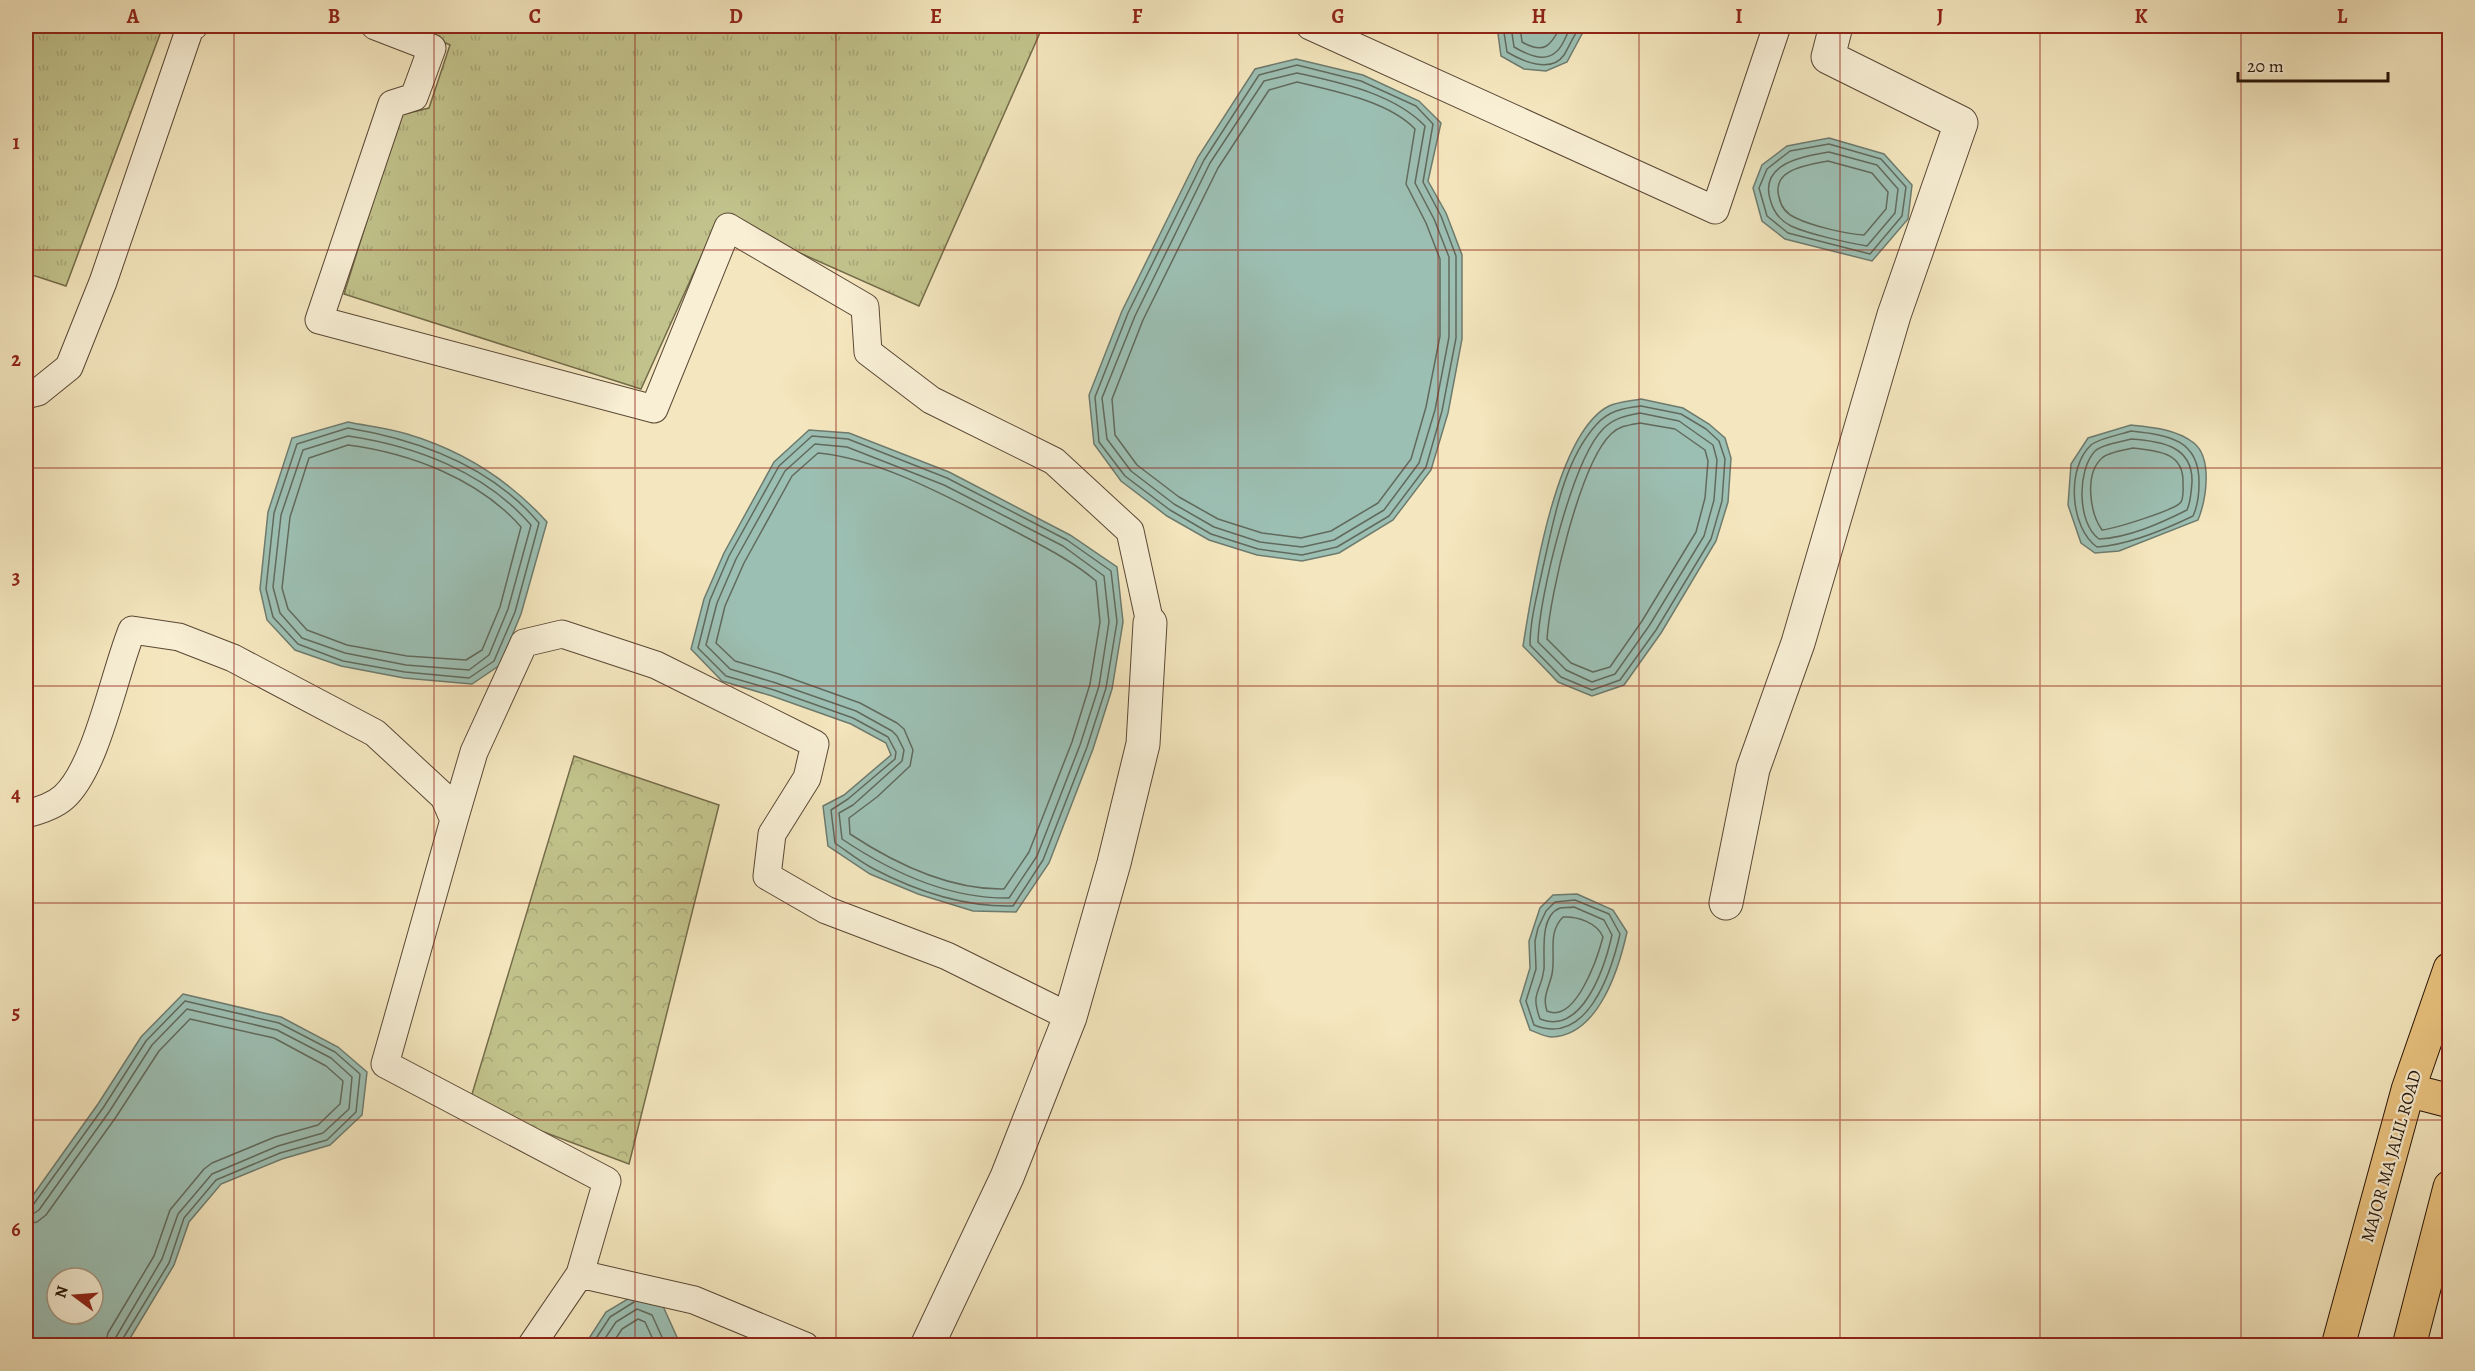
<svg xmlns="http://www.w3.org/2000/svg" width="2475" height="1371" font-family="Alegreya,serif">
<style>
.grass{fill:url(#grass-tufts);stroke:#746c4a;stroke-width:1.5}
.park{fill:url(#park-crowns);stroke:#746c4a;stroke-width:1.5}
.water{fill:#9cbfb3;stroke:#6d7b6e;stroke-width:1.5;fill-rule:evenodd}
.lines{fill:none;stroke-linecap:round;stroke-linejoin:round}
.shore{stroke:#616a5d;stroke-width:1.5}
.service-casing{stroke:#5a4835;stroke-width:29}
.minor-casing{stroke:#5a4835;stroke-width:35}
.primary-casing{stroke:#261407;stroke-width:35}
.service{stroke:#f8efd5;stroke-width:27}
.minor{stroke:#f8efd5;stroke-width:33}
.primary{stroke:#eac37f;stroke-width:33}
.grid{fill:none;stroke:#8f2418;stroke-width:1.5;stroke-opacity:0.55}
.labels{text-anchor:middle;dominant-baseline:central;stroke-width:4.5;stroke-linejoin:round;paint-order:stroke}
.street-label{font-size:18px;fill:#261407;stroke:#f8efd5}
.neatline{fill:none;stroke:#8f2418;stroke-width:2}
.grid-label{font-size:20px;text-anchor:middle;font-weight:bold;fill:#8f2418}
</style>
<defs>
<pattern id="grass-tufts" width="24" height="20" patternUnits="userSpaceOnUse" patternTransform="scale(1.5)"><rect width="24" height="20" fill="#c2c38c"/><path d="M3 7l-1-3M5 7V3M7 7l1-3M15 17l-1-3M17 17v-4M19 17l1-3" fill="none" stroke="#a7a777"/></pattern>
<pattern id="park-crowns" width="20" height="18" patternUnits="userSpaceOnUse" patternTransform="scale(1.5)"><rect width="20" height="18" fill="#c2c38c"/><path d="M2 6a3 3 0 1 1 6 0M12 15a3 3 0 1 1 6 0" fill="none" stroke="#a7a777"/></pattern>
</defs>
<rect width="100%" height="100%" fill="#f4e6be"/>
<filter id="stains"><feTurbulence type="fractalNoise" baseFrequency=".00333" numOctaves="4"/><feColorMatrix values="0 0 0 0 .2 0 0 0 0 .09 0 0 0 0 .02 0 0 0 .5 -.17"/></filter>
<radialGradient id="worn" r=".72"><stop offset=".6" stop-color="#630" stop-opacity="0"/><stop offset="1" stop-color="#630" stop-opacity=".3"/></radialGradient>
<path class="grass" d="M26 26H163L66 286 26 273Z
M407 26H1043L919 306 719 217 641 389 344 294 400 115 429 108 450 45Z"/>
<path class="park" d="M574 756 719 805 629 1164 469 1104Z"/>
<path class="water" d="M1497 26H1590L1582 34 1567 62 1546 71 1524 69 1501 56Z
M1296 59 1363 75 1419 101 1441 123 1428 181 1446 213 1462 255V339L1448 413 1431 470 1393 520 1339 553 1302 561 1257 555 1209 540 1167 516 1121 481 1094 444 1089 395 1122 311 1198 157 1255 69Z
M1829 138 1884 154 1912 185 1908 219 1872 261 1785 239 1762 221 1753 188 1762 165 1787 146Z
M1641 399 1683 408 1709 424 1725 438 1731 458 1728 502 1716 541 1661 633 1624 685 1592 696 1558 682 1523 646C1532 590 1555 433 1609 406 1618 402 1631 401 1641 399Z
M348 422C367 426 388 428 407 434 461 450 509 480 547 522L521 614 500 665 472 684 404 678 341 666 295 650 267 620 260 589 268 512 292 438Z
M2131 425C2152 427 2176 429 2194 443 2213 459 2206 500 2198 520L2119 551 2095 553 2081 543 2068 505 2071 464 2088 438Z
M809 430 849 433 949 472 1070 535 1117 567 1123 622 1112 689 1093 749 1049 863 1016 912 973 911 918 894 870 874 828 846 823 806 844 795 891 755 886 743 851 724 772 696 722 681 691 649 704 599 724 553 774 462Z
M1577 894 1613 910 1627 932C1619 968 1599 1035 1552 1037 1545 1037 1536 1032 1530 1030L1520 1001 1530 968 1529 941 1540 908 1553 895Z
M183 994 281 1017 338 1047 367 1072 362 1115 330 1145 282 1159 221 1184 189 1222 174 1265 126 1345H26V1205L98 1104 141 1037ZM57 1278H93V1314H57Z
M636 1294 662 1304 681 1346H584L606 1312Z"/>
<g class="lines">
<path class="shore" d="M1503 26 1507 52C1522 61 1551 74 1564 55 1570 45 1574 34 1581 26
M1511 26 1514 47C1526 54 1544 63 1556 52 1563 47 1567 33 1571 26
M1520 26 1522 42C1545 55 1551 45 1561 26
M1297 65 1361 81 1416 106 1433 124 1423 182 1441 216 1456 256V338L1442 411 1426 467 1389 516 1337 547 1302 555 1258 549 1211 534 1170 510 1125 476 1099 442 1095 397 1128 313 1204 160 1259 75Z
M1297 73C1341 83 1393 93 1425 126L1415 183 1434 219 1449 257V337L1435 410 1419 463 1384 510 1334 540 1302 547 1260 542 1214 527 1174 504 1131 471 1107 439 1102 398 1135 316 1210 163 1264 81Z
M1297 82C1334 91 1388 101 1415 129L1406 184 1426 223 1440 259V336L1426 407 1411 459 1378 503 1331 531 1301 538 1262 533 1218 519 1179 497 1137 465 1115 435 1112 399 1143 320 1218 168 1269 90Z
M1829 144 1881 159 1906 187 1902 216 1870 254 1788 233 1767 216 1759 188 1767 169 1790 151Z
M1829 152 1877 165 1898 189 1895 213 1867 246C1849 243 1808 234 1791 226 1779 220 1773 211 1770 199 1760 163 1804 156 1829 152Z
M1828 161 1872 173 1888 192 1886 209 1864 235C1846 234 1812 226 1796 218 1786 214 1781 207 1779 197 1771 169 1808 165 1828 161Z
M1641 406 1681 414 1706 429 1719 441 1725 459 1722 501 1711 539 1656 630 1620 680 1592 690 1561 677 1530 645C1530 619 1538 592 1543 567 1554 520 1563 462 1596 425 1608 411 1623 408 1641 406Z
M1640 413 1679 421 1713 445 1717 460 1714 500 1704 536 1649 626 1615 674 1592 682 1566 670 1538 642C1539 597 1572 461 1603 429 1614 418 1625 416 1640 413Z
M1640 423 1675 429 1705 450 1708 461 1705 498 1696 532 1642 621 1610 667 1593 672 1571 663 1547 639C1550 594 1580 464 1611 434 1619 426 1628 425 1640 423Z
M348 428C420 440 491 466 539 523L515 612 494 661 469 678 405 672 343 661 298 644 273 617 266 589 274 513 297 444Z
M2131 431C2168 435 2200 439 2199 484 2199 496 2198 505 2193 516 2164 530 2129 545 2097 547 2070 528 2066 468 2091 445 2097 439 2122 434 2131 431Z
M348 436C416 446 485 472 531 525L508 609 489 655 469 670 406 665 345 653 302 638 280 613 273 587 281 515 303 450Z
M812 436 848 439 947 478 1067 540 1111 571 1117 622 1106 688 1087 747 1043 860 1013 906C965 907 916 891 874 869 860 862 848 852 835 843L831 810 848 799 895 759 896 752 888 737 853 718 774 690 726 676 698 648 710 600 729 556 779 466Z
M2131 439C2161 441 2193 446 2192 482 2191 493 2191 501 2187 510 2161 523 2128 538 2099 539 2077 523 2077 470 2095 451 2102 444 2121 442 2131 439Z
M815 444 847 447 944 485 1063 546 1104 576 1109 622 1099 686 1080 745 1037 856 1009 898C949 899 891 872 842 839L839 813 853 805 902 761 904 750 897 736 892 731 856 711 776 683 730 669 706 645 717 603 736 559 785 471Z
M348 445C410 453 479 479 521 527L500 607 482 650 466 660 407 656 347 645 307 630 288 609 282 588 290 517 309 458Z
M2133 448C2158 451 2184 452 2183 483 2183 488 2184 497 2181 502 2176 510 2113 529 2102 530 2090 513 2084 474 2102 458 2108 452 2124 450 2133 448Z
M818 453C878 458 952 499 1005 526 1036 543 1069 558 1096 581L1100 622 1090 684 1072 742 1029 852 1004 889C950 890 894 863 850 834L849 818 877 797 910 766 913 750 904 729 897 723 860 703 779 674 735 661 716 643 725 606 744 563 792 476Z
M1575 900 1609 914 1620 934C1611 973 1587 1047 1534 1025L1526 1001 1536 969 1535 941 1538 928 1546 911 1555 902Z
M1574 907 1604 920 1612 935C1605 966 1583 1036 1540 1019 1530 991 1541 994 1544 969 1545 953 1539 916 1560 908 1564 907 1570 908 1574 907Z
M1563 917C1578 916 1597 923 1603 937 1598 956 1576 1024 1547 1011 1542 997 1549 988 1552 974 1556 954 1547 933 1563 917Z
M26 1208 33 1205 103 1108 146 1041 185 1001 279 1023 335 1052 360 1074 356 1112 327 1140 280 1153 216 1180 184 1218 169 1263 122 1340 121 1346
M26 1215 33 1214 39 1210 109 1112 152 1045 187 1009 277 1030 331 1058 352 1077 349 1109 323 1133 278 1146 212 1174 178 1214 162 1259 116 1337 114 1346
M26 1224 37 1222 46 1215 116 1117 159 1051 190 1019 274 1038 326 1066 343 1081 340 1104 318 1125 275 1137 212 1163 204 1169 170 1210 154 1256 108 1333 105 1346
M591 1346 610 1317 634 1302
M600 1346 616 1322 637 1309 652 1315 666 1346
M611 1346 622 1329 638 1319 645 1322 656 1346"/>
<defs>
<path id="service" d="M375 26 432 48 414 97 392 104 319 320 654 409 728 227 865 307 868 352 931 400 1054 461 1130 531 1150 623
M1310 26 1715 210 1777 26
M26 395 38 392 69 367 103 282 190 28 194 26
M26 814C38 811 54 806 64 797 97 767 114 674 132 630L179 637 233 658 375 733 444 797 454 820 385 1064 607 1181 580 1274 531 1346
M454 820 474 752 524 643 562 634 656 665 815 744 807 778 772 834 767 876 826 910 947 956 1070 1017
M580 1274 694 1300 805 1346"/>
<path id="minor" d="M1726 903 1753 769 1798 643 1894 315 1961 123 1828 57 1836 26
M927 1346 1007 1177 1070 1017 1114 863 1143 744 1150 623"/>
<path id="primary" d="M2408 1090 2450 1101
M2338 1346 2408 1090 2450 969
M2409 1346 2450 1187"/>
</defs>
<use href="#service" class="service-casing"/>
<use href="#minor" class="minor-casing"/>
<use href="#primary" class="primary-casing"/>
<use href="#service" class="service"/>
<use href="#minor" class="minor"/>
<use href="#primary" class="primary"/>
</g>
<path class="grid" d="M234 26V1346M434 26V1346M635 26V1346M836 26V1346M1037 26V1346M1238 26V1346M1438 26V1346M1639 26V1346M1840 26V1346M2040 26V1346M2241 26V1346M26 250H2450M26 468H2450M26 686H2450M26 903H2450M26 1120H2450"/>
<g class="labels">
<g class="street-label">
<text transform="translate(2391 1156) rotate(-74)">MAJOR MA JALIL ROAD</text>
</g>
</g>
<rect width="2475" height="1371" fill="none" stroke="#f4e6be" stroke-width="66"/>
<g transform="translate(75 1296) rotate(286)"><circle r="28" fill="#f8efd5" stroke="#a49783" stroke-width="1.5"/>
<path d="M0-4.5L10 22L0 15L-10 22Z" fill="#8f2418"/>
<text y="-9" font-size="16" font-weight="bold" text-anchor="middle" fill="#261407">N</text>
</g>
<path d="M2238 72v9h150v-9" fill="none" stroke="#261407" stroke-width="3"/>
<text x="2247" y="72" font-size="18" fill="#261407" stroke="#f8efd5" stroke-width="4.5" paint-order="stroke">20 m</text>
<rect x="33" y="33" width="2409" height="1305" class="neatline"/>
<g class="grid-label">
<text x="133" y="23">A</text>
<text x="334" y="23">B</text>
<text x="535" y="23">C</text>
<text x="736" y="23">D</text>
<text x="936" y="23">E</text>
<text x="1137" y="23">F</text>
<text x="1338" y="23">G</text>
<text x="1539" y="23">H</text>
<text x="1739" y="23">I</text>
<text x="1940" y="23">J</text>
<text x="2141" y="23">K</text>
<text x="2342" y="23">L</text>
<text x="16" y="149">1</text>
<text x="16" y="366">2</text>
<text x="16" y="584">3</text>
<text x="16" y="801">4</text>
<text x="16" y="1019">5</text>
<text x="16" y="1236">6</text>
</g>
<rect width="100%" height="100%" filter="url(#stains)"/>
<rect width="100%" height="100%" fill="url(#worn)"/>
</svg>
